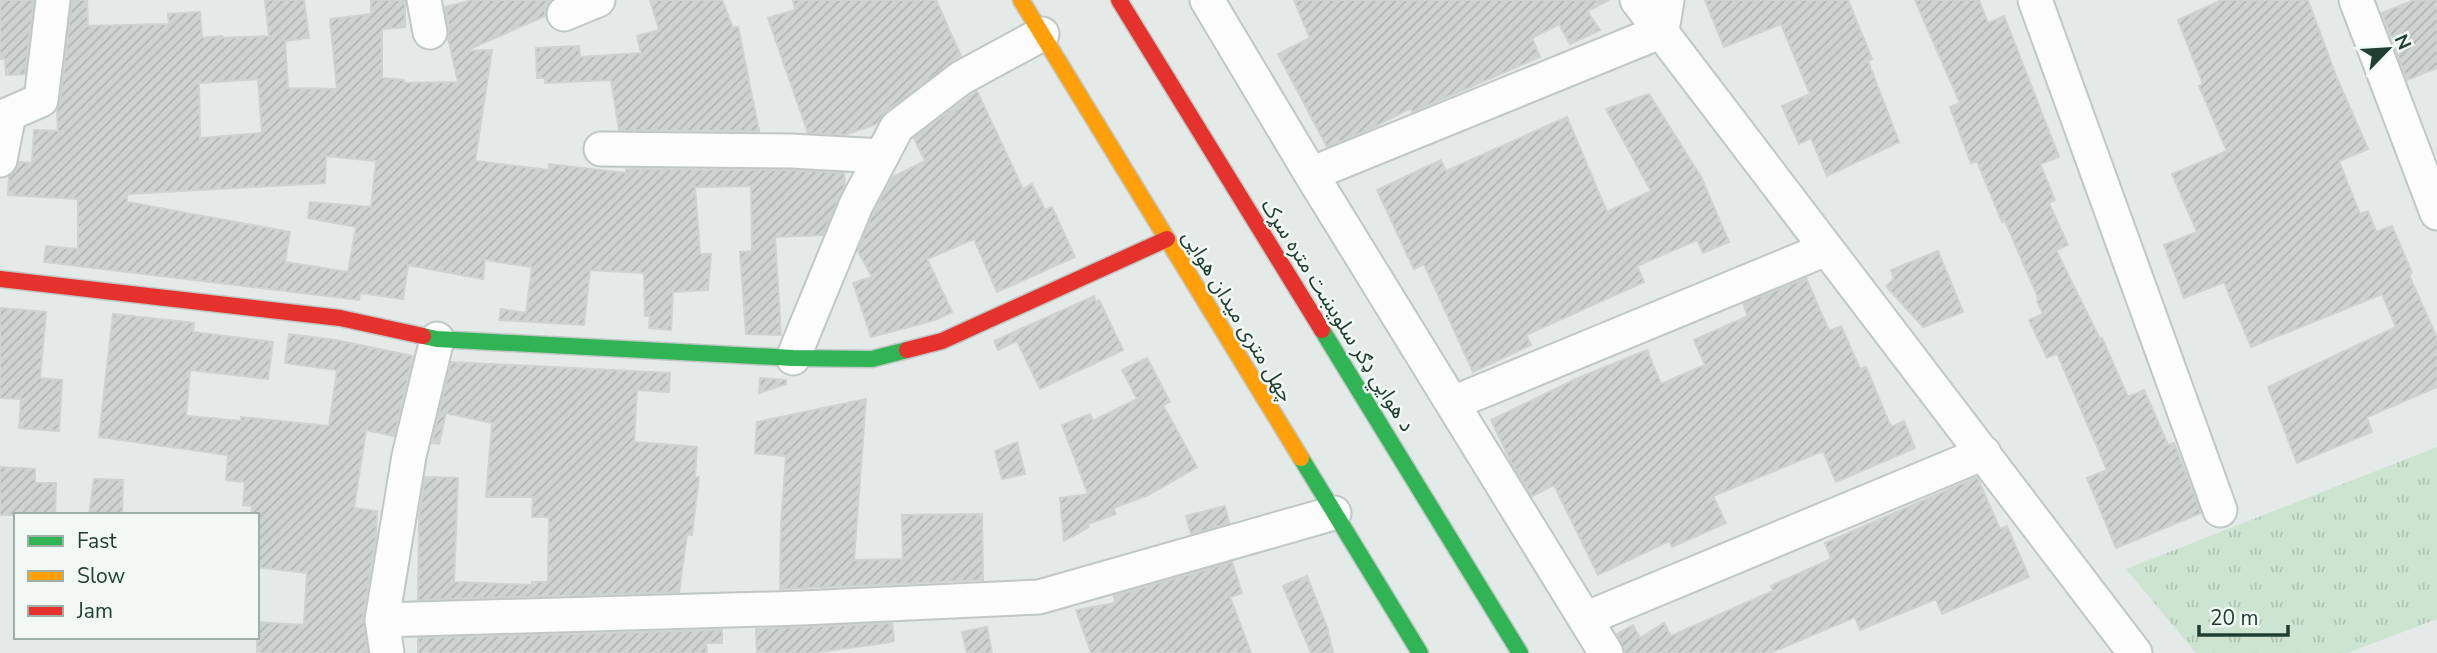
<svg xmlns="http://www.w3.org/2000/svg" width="2437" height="653" font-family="'Nunito Sans','Noto Sans Arabic',sans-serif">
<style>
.park{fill:url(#park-tufts)}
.building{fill:url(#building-hatch);stroke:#cdd3d0;stroke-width:2;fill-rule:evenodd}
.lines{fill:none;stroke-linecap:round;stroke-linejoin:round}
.street-casing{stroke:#c1c7c4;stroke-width:37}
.fast-casing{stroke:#bfc8c4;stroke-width:19}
.slow-casing{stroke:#bfc8c4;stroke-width:19}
.jam-casing{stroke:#bfc8c4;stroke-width:19}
.street{stroke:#fbfcfb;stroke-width:33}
.fast{stroke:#30b455;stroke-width:16}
.slow{stroke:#ff9f0a;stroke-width:16}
.jam{stroke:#e5322d;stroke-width:16}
.labels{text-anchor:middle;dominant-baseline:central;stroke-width:5;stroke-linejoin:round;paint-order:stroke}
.street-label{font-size:21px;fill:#203f32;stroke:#f2f9f5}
</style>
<defs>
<pattern id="park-tufts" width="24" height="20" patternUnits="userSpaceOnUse" patternTransform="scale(1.75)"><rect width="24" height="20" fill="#cce4d0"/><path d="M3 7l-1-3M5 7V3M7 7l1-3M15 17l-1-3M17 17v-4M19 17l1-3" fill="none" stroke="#afc5b3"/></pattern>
<pattern id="building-hatch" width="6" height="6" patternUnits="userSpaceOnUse" patternTransform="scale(1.75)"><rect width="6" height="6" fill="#ccd3d0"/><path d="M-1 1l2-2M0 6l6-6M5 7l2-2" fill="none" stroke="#afb6b3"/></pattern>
</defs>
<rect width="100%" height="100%" fill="#e4eae7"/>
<path class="park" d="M2437 447V619L2347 653H2196L2126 569Z"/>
<path class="building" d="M0 0H34L25 74 6 75 5 59H0Z
M72 0H87L88 26 169 24 168 14 200 12 202 38 222 36 223 38 269 36 265 0H304L309 38 285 41 288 88 337 89 330 19 371 14V0H405V27L382 29V78L404 80V83L458 82 448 38 449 28 445 7 473 0H552L545 11V16L465 51 492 50 475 161 549 170V164L626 173V169L790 170 844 173 845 184 823 235 775 237 781 335 746 334 740 252 752 251 751 186 695 187 700 254H711L708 290 673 292 671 330 649 328 650 316H645L644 273 590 270 584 325 499 320 501 309 526 313 532 267 485 260 483 279 408 265 403 299 360 293 359 300 44 262 46 246 78 249V199L8 195 9 176 15 172 19 162 32 163 34 130 58 131 57 110 60 102ZM258 79 262 133 200 138 199 83ZM326 156 376 161 371 207 310 202 308 218 356 227 348 272 285 262 290 232 127 202V194L325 183Z
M650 0H722L733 28 738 27 759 131 619 130 611 80 545 83V78H537L536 48 579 46 580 57 641 53 637 36 659 30Z
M793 0H936L961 56 885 112 877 124 844 135 808 133 768 18 795 10Z
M1294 0H1609L1587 11 1600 30 1570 44 1559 24 1532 38 1540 57 1412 112 1411 108 1370 129 1327 147 1278 54 1310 38Z
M1705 0H1848L1872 59 1868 61 1899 142 1827 176 1811 138 1799 144 1782 106 1810 94 1781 24 1724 47Z
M1915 0H1979L1988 23 2004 16 2059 157 2040 164 2055 200 2049 203 2068 245 2056 250 2100 339 2102 338 2128 397 2144 390 2168 445 2174 443 2201 513 2116 548 2087 478 2107 470 2057 353 2047 358 2029 320 2043 314 2037 301 2039 300 2005 221 2002 222 1977 161 1971 163 1950 107 1960 103Z
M2222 0H2308L2336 76 2368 149 2339 161 2360 214 2368 211 2376 232 2392 226 2412 273 2409 275 2437 338V387L2367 417 2372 432 2297 463 2268 387 2396 327 2382 294 2251 347 2224 282 2184 298 2164 245 2197 232 2172 174 2227 151 2199 86 2203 84 2178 20Z
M2414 0H2437V68L2407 80 2382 13Z
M977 91 1023 189 1032 184 1045 210 1052 207 1075 257 997 292 974 239 927 259 952 312 935 320 871 337 853 283 872 277 858 251 873 213 893 177 925 161 914 138Z
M1649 94 1701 177 1729 242 1703 253 1697 240 1637 266 1644 282 1526 335 1531 345 1473 372 1424 264 1414 269 1377 190 1441 160 1446 171 1567 117 1607 212 1651 191 1606 109Z
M1938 251 1963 312 1923 327 1886 286 1894 279 1891 270Z
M1806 278 1829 331 1841 326 1860 369 1866 367 1891 427 1904 421 1915 448 1836 482 1823 451 1713 496 1726 523 1672 547 1669 541 1598 575 1554 485 1532 496 1511 462 1491 420 1578 378 1647 350 1661 384 1705 365 1694 340 1748 316 1743 304Z
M1094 296 1096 302 1099 300 1123 350 1040 389 1017 341 998 350 994 341Z
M0 308 46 312 40 378 62 380 59 431 19 428 21 399 0 398Z
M113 314 194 323 193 332 273 342 268 379 190 370 186 416 241 421V417L329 426 337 370 285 363 289 334 336 340 413 356 394 436 366 430 354 508 377 511 376 536 363 617 368 653H257V622L304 625 307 573 257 567V515H251L252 506 243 505 245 482 226 480 228 455 99 437Z
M1147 358 1170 402 1163 405 1197 467 1148 495 1113 508 1116 514 1088 524 1089 527 1064 541 1060 498 1088 494 1062 425 1090 414 1093 421 1137 399 1122 370Z
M451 362 670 373 669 392 637 390 634 442 697 447 695 477H699L692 535 687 534 679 592 418 600 419 516 425 477 458 478 454 582 532 585V582H548L549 517H532L533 497H486L492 423 446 413 439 444 432 443Z
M760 378 786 380V384L759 393Z
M866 399 854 560 903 559 902 515 982 514 983 580 780 589 781 524 786 456 755 453 757 422Z
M1017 442 1025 474 1002 479 995 451Z
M0 467 35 469V483H56L55 515H0Z
M1977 477 2000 529 2007 526 2029 577 1942 614 1936 599 1860 630 1855 617 1770 653H1625L1617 634 1633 625 1640 638 1664 623 1671 636 1773 591 1771 586 1831 559 1825 543Z
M94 479 123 480 122 515H89Z
M1225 506 1229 523 1191 534 1186 516Z
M1232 562 1242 593 1230 597 1251 653H1091L1076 610 1115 603 1114 596Z
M1307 576 1327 627 1333 653H1311L1283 586Z
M892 623 894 641 885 643 812 653H757L756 629Z
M987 627 992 653H967L962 632Z
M722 630V643H706L707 653H418V638Z"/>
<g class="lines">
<defs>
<path id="street" d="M424 0 430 32
M1207 0 1311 174 1606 653
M1637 0 2135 653
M2035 0 2220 510
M2356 0 2437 213
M564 14 598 0
M601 149 791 151 882 156
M0 160 9 114 41 100 53 0
M1311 174 1662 31 1667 0
M793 358 856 205 897 127 961 78 1042 34
M1453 403 1826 249
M1585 619 1984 453
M382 620 802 608 1039 597 1334 513
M387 653 382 620 409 456 437 339"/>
<path id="fast" d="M1322 330 1520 653
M423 336 437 339 793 358 872 359 907 350
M1301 458 1420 653"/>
<path id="slow" d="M1021 0 1301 458"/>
<path id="jam" d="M1119 0 1322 330
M0 279 340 318 423 336
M907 350 942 341 1167 239"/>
</defs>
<use href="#street" class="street-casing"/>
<use href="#fast" class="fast-casing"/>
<use href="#slow" class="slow-casing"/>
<use href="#jam" class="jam-casing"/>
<use href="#street" class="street"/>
<use href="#fast" class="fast"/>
<use href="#slow" class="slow"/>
<use href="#jam" class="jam"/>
</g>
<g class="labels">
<g class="street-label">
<text transform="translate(1338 315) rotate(58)">د هوايي ډګر سلویښت متره سړک</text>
<text transform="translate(1238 316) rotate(59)">چهل متری میدان هوایی</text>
</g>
</g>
<rect x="14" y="513" width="245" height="126" fill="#f2f9f5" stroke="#9eafa7" stroke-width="2"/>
<rect x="28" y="536" width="35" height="10" fill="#30b455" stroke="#9eafa7" stroke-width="2"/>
<text x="77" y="548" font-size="21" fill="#203f32">Fast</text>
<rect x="28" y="571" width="35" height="10" fill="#ff9f0a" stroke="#9eafa7" stroke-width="2"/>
<text x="77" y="583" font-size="21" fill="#203f32">Slow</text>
<rect x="28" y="606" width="35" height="10" fill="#e5322d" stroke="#9eafa7" stroke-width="2"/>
<text x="77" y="618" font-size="21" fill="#203f32">Jam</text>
<g transform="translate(2388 49) rotate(65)" stroke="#f2f9f5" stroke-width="5" paint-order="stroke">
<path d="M0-5L12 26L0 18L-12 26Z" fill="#203f32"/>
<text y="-10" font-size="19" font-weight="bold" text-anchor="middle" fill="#203f32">N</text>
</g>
<path d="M2199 625v10h89v-10" fill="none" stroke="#203f32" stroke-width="3.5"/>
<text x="2210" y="625" font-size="21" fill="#203f32" stroke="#f2f9f5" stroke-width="5" paint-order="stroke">20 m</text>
</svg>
